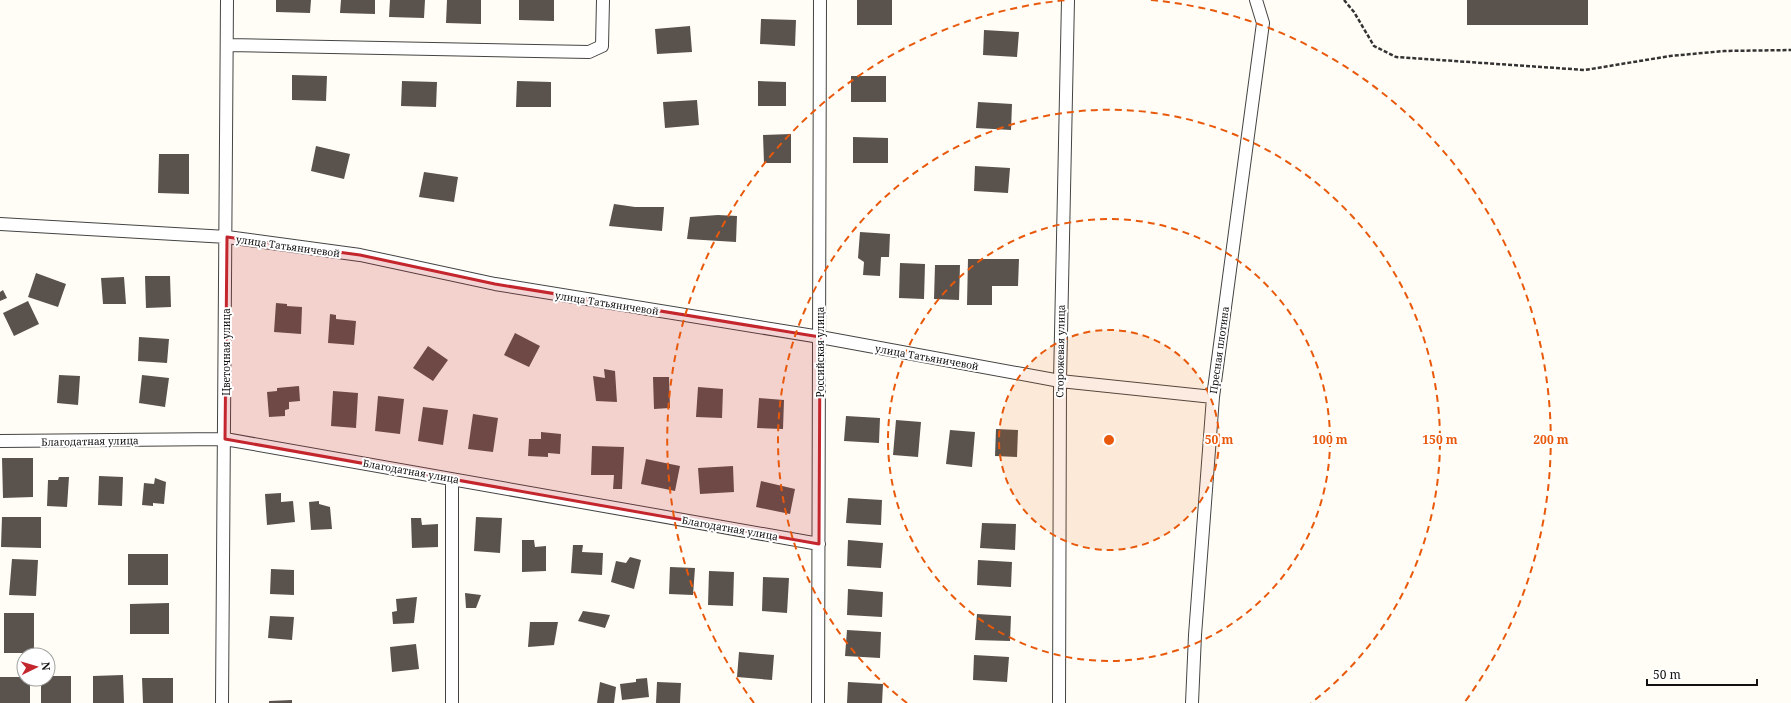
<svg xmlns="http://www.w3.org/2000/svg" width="1791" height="703" font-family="'Noto Serif',serif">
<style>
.building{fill:#5a524d}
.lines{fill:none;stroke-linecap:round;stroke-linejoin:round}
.minor-casing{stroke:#444;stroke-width:14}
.path{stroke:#333;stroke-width:2.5;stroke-dasharray:4 2;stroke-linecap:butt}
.minor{stroke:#fff;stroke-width:12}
.marked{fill:#c4262e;fill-opacity:0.2;stroke:#c4262e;stroke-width:3;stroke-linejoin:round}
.ring{fill:none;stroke:#e8590c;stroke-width:2;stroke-dasharray:7 5}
.labels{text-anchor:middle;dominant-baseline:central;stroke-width:4;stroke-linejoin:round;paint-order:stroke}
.street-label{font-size:10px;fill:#111;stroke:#fff}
.centre{fill:#e8590c;stroke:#fff;stroke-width:2}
.ring-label{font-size:12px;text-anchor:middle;font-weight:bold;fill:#e8590c;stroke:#fff;stroke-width:4;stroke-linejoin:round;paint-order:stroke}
</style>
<rect width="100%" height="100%" fill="#fffdf5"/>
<path class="building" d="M276 0H311L310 13 276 12Z
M341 0H375V14L340 13Z
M390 0H425L424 18 389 17Z
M447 0H481V24L446 23Z
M519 0H554V21L519 20Z
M857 0H892V25H857Z
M1467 0H1588V25H1467Z
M761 19 796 20 795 46 760 44Z
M690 26 692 52 657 54 655 29Z
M984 30 1019 32 1017 57 983 55Z
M292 75 327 76 326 101 292 100Z
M851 76H886V102H851Z
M402 81 437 82 436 107 401 106Z
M517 81 551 82V107H516Z
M758 81 786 82V106H758Z
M697 100 699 125 665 128 663 102Z
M978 102 1012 104 1011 130 976 128Z
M791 134V163H764L763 135Z
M853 137 888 138V163H853Z
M316 146 350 154 344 179 311 171Z
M159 154H189V194L158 193Z
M975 166 1010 168 1008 193 974 191Z
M424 172 458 177 454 202 419 197Z
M614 204 635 207H664L662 231 609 226Z
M718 215 737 216 736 242 687 239 690 217Z
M860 232 890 234 889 257H881L880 276 863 275 864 262 858 258Z
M968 259H1019L1018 286H992V305H967Z
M900 263 925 264 924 299 899 298Z
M935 265H960L959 300 934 299Z
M36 273 66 284 58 307 28 297Z
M145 276H170L171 307 146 308Z
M124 277 126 304H103L101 278Z
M3 290 7 298 0 301V292Z
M28 301 39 324 14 336 3 313Z
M276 303 287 304V306L302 307 301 334 274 332Z
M330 314 336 315V319L356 321 354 345 328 343Z
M515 333 540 346 529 367 504 355Z
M139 337 169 339 167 363 138 361Z
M428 346 448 360 433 381 413 368Z
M604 369 615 371 617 402 596 401 593 376 605 378Z
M59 375 80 376 78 405 57 403Z
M142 375 169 378 165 407 139 403Z
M653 377H669L670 408 654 409Z
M299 386 300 401 289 402V409L285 410V416L269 417 267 392 277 391V388Z
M698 387 723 389 722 418 696 417Z
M333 391 358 393 356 428 331 426Z
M378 396 404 399 400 434 375 431Z
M759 398 784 400 783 429 757 428Z
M423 407 448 410 443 445 418 441Z
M473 414 498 418 493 452 468 449Z
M846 416 880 418 879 443 844 441Z
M896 420 921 422 918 457 893 455Z
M996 429 1018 430 1017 457 995 456Z
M950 430 975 432 972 467 946 464Z
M541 432 561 434 560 454 548 453V457L528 456 529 439H541Z
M592 446 624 447 622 489H613L614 475H591Z
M2 458H33V497L3 498Z
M646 459 680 466 675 491 641 484Z
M733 466 734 492 700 494 698 468Z
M99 476 123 477 122 506 98 505Z
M59 477H69L67 507 47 506 48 480H58Z
M155 478 166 482 164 504 153 503V506L142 505 144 483 154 484Z
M761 481 795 489 790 514 756 507Z
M281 493V502L293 501 295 522 267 525 265 494Z
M848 498 882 500 881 525 846 523Z
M319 501V504L330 507 332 529 311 530 309 502Z
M2 517H41V548L1 547Z
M476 517 502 518 500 553 474 551Z
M411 518H421L422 525 438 524V547L412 548Z
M982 523 1016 524 1015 550 980 548Z
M522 540H534L535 547 546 546V571L522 572Z
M848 540 883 543 881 568 847 566Z
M573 545H583L582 552 603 553 602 575 571 573Z
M128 554H168V585H128Z
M630 557 641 560 634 589 611 582 616 561 626 563Z
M12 559 38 560 36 596 9 595Z
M978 560 1012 562 1011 587 977 585Z
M670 567 695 568 693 595 669 594Z
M271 569 294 570V595L270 594Z
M709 571 734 572 733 606 708 605Z
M763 577 789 578 787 613 762 611Z
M848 589 883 592 882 617 847 615Z
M465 593 481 595 476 608H466Z
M417 597 414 623 393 624 392 612 397 611 396 599Z
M169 603V634H130V604Z
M583 611 610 615 605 628 578 621Z
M4 613H34V653H4Z
M977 614 1011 616 1010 641 975 640Z
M270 616 294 617 292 640 268 638Z
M530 622H558L554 645 528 647Z
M847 630 881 632 880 658 845 656Z
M416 644 419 669 392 672 390 647Z
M739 652 774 655 772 680 737 677Z
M974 655 1009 657 1007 682 973 680Z
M123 675 124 703H93V676Z
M48 676H71V703H41V679H48Z
M0 677H24V679H30V703H0Z
M142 678H173V703H143Z
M647 678 649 697 622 700 620 684 636 682V679Z
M600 682 616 687 614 703H597Z
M657 682 681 683 680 703H656Z
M848 682 883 684 882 703H847Z
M292 700V703H269V701Z"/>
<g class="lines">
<defs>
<path id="minor" d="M227 45 589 52 602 46 603 0
M0 224 227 237 360 255 495 284 820 337 1060 381 1213 397
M0 441 225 439 819 544
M222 703 227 0
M452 703V479
M818 703 820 0
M1059 703 1060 381 1068 0
M1192 703 1195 635 1213 397 1263 23 1256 0"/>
</defs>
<use href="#minor" class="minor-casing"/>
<path class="path" d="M1344 0 1354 12 1374 46 1396 57 1585 70 1670 56 1724 51 1791 50"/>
<use href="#minor" class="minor"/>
</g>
<path class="marked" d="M227 237 360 255 495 284 820 337 819 544 225 439Z"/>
<circle cx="1109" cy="440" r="110" fill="#e8590c" fill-opacity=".12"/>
<g class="ring">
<circle cx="1109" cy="440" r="110"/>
<circle cx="1109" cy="440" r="221"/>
<path d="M907 703A331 331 0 1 1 1311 703"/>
<path d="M754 703A442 442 0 0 1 1067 0M1151 0A442 442 0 0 1 1464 703"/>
</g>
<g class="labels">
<g class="street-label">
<text transform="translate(288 246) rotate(8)">улица Татьяничевой</text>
<text transform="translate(607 303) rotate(9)">улица Татьяничевой</text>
<text transform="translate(1219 350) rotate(-82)">Пресная плотина</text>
<text transform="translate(1060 351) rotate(-89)">Сторожевая улица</text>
<text transform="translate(226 352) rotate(-90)">Цветочная улица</text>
<text transform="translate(820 352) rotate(-90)">Российская улица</text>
<text transform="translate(927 357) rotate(10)">улица Татьяничевой</text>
<text transform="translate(90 441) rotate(-1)">Благодатная улица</text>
<text transform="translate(411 471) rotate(10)">Благодатная улица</text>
<text transform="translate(730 528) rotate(10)">Благодатная улица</text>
</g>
</g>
<circle cx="1109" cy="440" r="6" class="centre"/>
<g class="ring-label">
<text x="1219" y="444">50 m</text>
<text x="1330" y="444">100 m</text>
<text x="1440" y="444">150 m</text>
<text x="1551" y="444">200 m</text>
</g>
<g transform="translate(36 667) rotate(85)"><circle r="19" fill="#ffffff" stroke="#a0a0a0"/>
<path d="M0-3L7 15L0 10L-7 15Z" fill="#c4262e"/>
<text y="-6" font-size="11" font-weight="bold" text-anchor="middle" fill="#111111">N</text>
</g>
<path d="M1647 679v6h110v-6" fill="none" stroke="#111111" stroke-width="2"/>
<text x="1653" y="679" font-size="12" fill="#111111" stroke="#ffffff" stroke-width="3" paint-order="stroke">50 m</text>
</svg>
